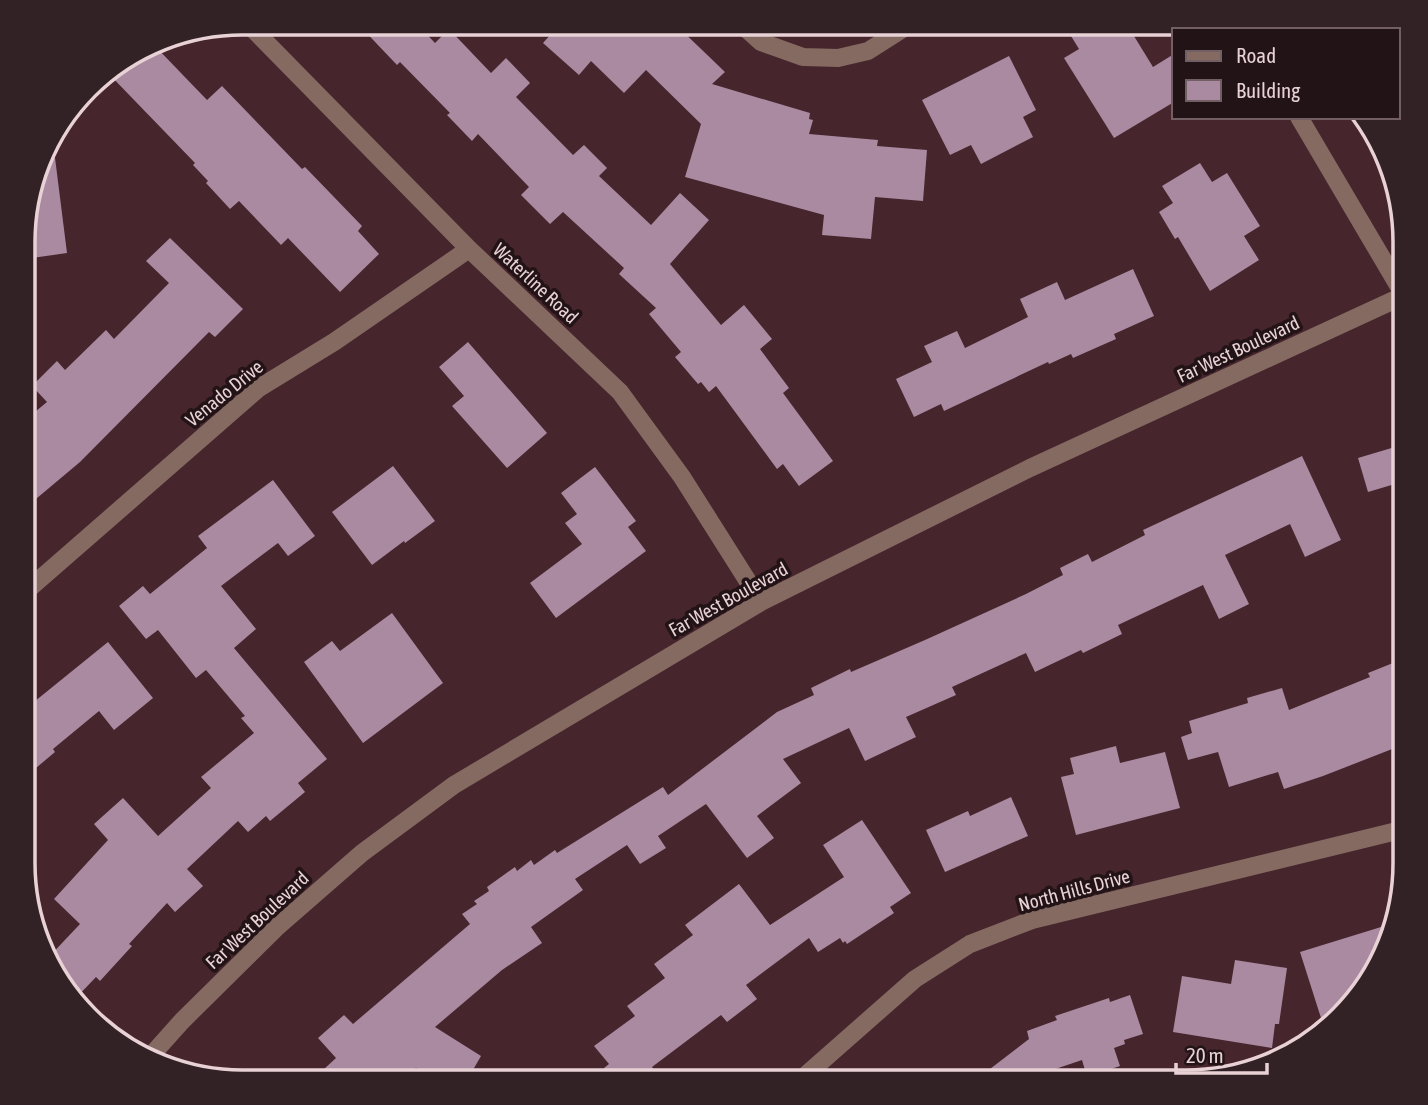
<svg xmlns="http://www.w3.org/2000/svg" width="1428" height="1105" font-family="'Asap Condensed',sans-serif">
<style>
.building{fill:#a98aa1}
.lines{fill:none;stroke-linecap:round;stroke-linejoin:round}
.minor{stroke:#846a61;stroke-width:18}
.labels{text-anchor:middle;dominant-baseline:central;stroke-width:7;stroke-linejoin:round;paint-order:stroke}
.street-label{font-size:19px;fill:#e8d2d6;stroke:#221316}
.rim{fill:none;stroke:#e8d2d6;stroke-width:3.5}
</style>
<rect width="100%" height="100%" fill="#46252c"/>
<path class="building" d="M357 23H416L435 43 449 29 491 73 506 58 530 83 516 97 573 155 584 145 607 168 599 176 651 225 680 193 709 220 670 264 721 325 744 305 772 339 760 349 789 388 783 393 833 461 799 486 783 464 777 469 716 386 709 392 701 382 698 384 675 357 681 352 649 314 656 308 619 274 624 268 563 212 550 224 521 195 529 187 478 134 472 141 447 115 450 113 400 62 397 65Z
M561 23H674L725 72 712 84 810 113 809 119 813 120 809 134 878 140 877 146 927 150 923 201 875 197 871 239 822 235 824 215 685 177 701 124 646 70 624 93 591 61 579 75 543 43Z
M1063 23H1126L1153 67 1174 54V102L1114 138 1064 58 1079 49Z
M154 45 207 100 222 86 302 169 305 167 362 226 358 231 379 254 340 292 288 238 281 245 239 201 230 209 206 183 208 181 193 165 195 163 107 72Z
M1009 56 1036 110 1023 117 1033 137 981 164 971 145 950 155 922 100Z
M52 134 67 253 25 259V213Z
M1200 163 1212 182 1227 173 1260 226 1244 236 1259 260 1210 291 1178 237 1175 239 1159 212 1173 203 1162 186Z
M170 238 243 309 215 337 209 332 80 462 24 509V421L47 402 32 386 57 361 65 370 106 330 114 339 169 283 146 261Z
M1133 269 1154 316 1114 334 1116 339 1073 358 1071 354 1049 364 1048 362 944 411 941 404 914 417 896 379 932 362 924 346 957 331 965 348 1028 317 1020 299 1057 282 1065 300Z
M468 342 547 433 507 468 452 406 464 396 439 367Z
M1405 444V481L1368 492 1358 458Z
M1302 456 1341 540 1305 557 1290 524 1225 555 1249 604 1219 619 1203 585 1118 625 1122 634 1083 653 1081 650 1035 672 1026 653 952 687 956 695 906 717 916 737 865 761 849 728 783 759 801 783 757 816 774 838 747 858 706 804 658 836 666 848 640 864 627 845 575 879 583 890 531 927 542 943 502 970 435 1027 481 1056 466 1082H439L416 1068 400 1082H310L336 1058 318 1038 344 1015 353 1024 470 924 462 914 477 904 474 901 489 891 487 887 515 867 517 871 531 860 534 865 555 850 557 853 663 787 668 795 777 712 814 695 811 688 850 669 851 672 925 640 1026 594 1063 575 1060 568 1088 554 1092 562 1145 535 1143 530Z
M393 466 435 521 405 543 404 541 372 565 332 512Z
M595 467 636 521 628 527 646 551 556 618 530 583 582 544 565 523 577 514 561 493Z
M273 480 315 536 288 556 278 543 221 586 256 629 234 648 327 759 298 783 305 792 270 821 266 816 248 832 238 821 187 869 203 886 175 912 167 903 129 944 132 946 100 981 96 977 75 999 46 960 80 924 54 899 108 840 94 824 123 798 158 836 211 788 201 777 254 733 241 718 245 716 206 670 196 678 158 630 146 639 119 606 143 586 150 594 207 548 198 536Z
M392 613 443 683 363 743 304 662 332 641 340 651Z
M108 642 153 698 114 730 99 711 53 749 55 752 23 779 24 710Z
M1398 661 1405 677V744L1323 776 1284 789 1278 772 1229 787 1218 752 1188 760 1181 737 1192 733 1189 721 1248 703 1247 698 1282 688 1289 710 1370 677 1368 673Z
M1116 746 1120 763 1165 752 1180 808 1076 835 1061 777 1074 774 1070 758Z
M1011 797 1028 836 945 872 926 830 968 811 970 816Z
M862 820 911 893 890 907 894 913 847 944 845 941 843 943 840 938 818 952 809 938 746 985 757 999 727 1022 721 1015 652 1067 664 1082H614L604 1068 609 1064 594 1046 635 1016 627 1006 665 978 654 964 693 935 685 925 739 884 770 925 844 877 823 845Z
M1394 923 1388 947 1351 1008 1321 1018 1300 952Z
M1235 960 1287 968 1279 1024H1275L1272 1048 1173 1032 1182 976 1231 984Z
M1130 995 1143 1034 1124 1040 1125 1044 1114 1048 1120 1066 1087 1077 1082 1060 1017 1082H973L1029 1039 1027 1031 1057 1020 1055 1016 1109 998 1110 1002Z"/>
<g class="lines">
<path class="minor" d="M247 23 469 249 620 392 682 477 761 602
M740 23 761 42 803 57 838 58 868 51 912 23
M1299 117 1405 297
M24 593 259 388 334 342 469 249
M148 1059 182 1021 276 928 362 853 454 785 761 602 1030 468 1405 295
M798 1082 915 979 970 944 1032 920 1405 829"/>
</g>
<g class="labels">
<g class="street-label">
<text transform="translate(536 283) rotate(43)">Waterline Road</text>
<text transform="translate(1238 349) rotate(-25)">Far West Boulevard</text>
<text transform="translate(224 393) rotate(-39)">Venado Drive</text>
<text transform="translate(728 599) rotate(-29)">Far West Boulevard</text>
<text transform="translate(1074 890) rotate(-15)">North Hills Drive</text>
<text transform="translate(257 920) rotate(-43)">Far West Boulevard</text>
</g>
</g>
<path d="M0 0H1428V1105H0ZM242 35H1186A207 207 0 0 1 1393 242V863A207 207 0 0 1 1186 1070H242A207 207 0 0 1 35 863V242A207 207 0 0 1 242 35Z" fill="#322225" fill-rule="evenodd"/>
<path class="rim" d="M242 35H1186A207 207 0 0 1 1393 242V863A207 207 0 0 1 1186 1070H242A207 207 0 0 1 35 863V242A207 207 0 0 1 242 35Z"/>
<rect x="1172" y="28" width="228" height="91" fill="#221316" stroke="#715f63" stroke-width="2"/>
<rect x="1186" y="51" width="35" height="10" fill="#846a61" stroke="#715f63" stroke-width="2"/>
<text x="1236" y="63" font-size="21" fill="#e8d2d6">Road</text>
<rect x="1186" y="80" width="35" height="21" fill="#a98aa1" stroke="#715f63" stroke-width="2"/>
<text x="1236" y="98" font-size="21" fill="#e8d2d6">Building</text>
<path d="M1176 1063v10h91v-10" fill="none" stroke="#e8d2d6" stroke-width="3.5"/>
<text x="1186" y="1063" font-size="21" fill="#e8d2d6" stroke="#221316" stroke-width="5" paint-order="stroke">20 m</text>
</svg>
